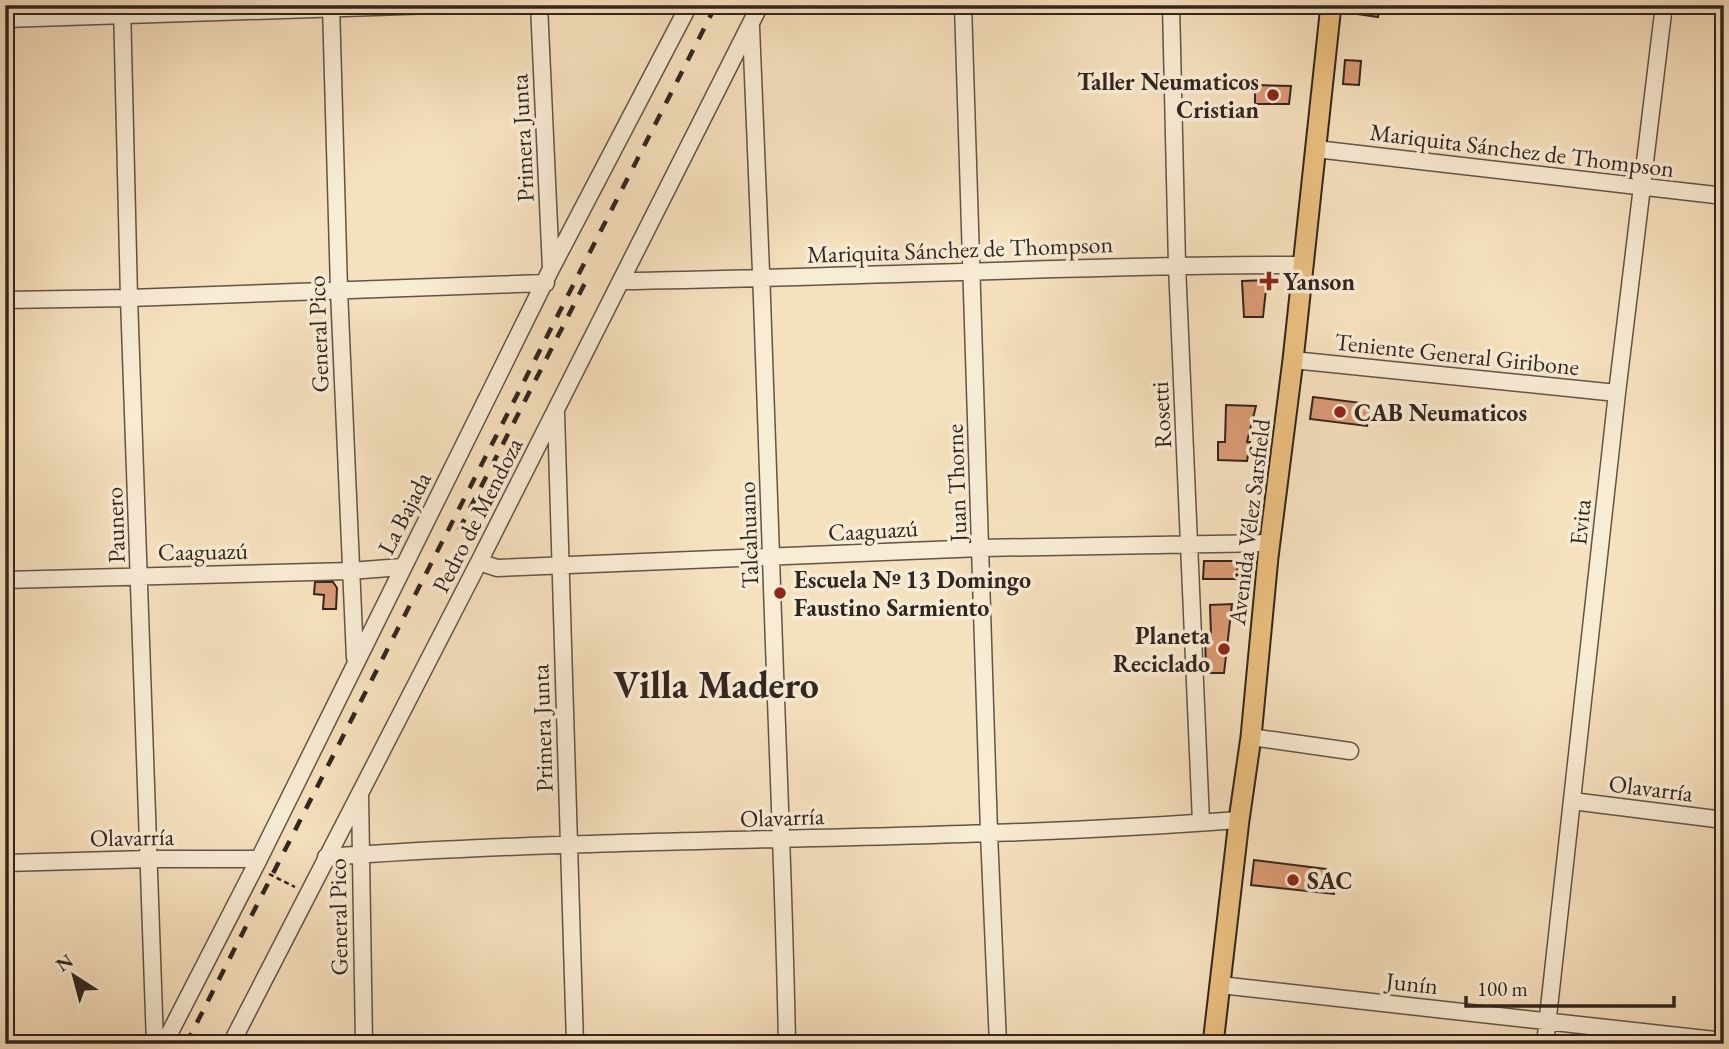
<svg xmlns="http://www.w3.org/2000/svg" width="1729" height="1049" font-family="'EB Garamond',serif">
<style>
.building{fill:#dc9a74;stroke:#312520;stroke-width:2}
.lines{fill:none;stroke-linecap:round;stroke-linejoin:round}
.minor-casing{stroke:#625448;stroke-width:19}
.major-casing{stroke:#312520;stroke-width:23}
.path{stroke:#312520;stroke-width:2.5;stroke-dasharray:5 3.5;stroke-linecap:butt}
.minor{stroke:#f9ecd5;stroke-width:16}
.major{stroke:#ebc07f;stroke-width:19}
.rail{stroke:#312520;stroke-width:4.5;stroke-dasharray:12 12;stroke-linecap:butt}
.poi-dot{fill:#8f2418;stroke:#f9ecd5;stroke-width:2.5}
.labels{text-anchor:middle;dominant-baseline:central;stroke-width:7;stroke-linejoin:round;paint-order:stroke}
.poi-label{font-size:24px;font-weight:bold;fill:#312520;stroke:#f9ecd5;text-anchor:start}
.street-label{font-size:24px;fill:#312520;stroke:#f9ecd5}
.town-label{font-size:38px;font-weight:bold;fill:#312520;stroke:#f9ecd5}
</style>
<rect width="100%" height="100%" fill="#f6e1be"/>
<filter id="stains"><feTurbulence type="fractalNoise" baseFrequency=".00286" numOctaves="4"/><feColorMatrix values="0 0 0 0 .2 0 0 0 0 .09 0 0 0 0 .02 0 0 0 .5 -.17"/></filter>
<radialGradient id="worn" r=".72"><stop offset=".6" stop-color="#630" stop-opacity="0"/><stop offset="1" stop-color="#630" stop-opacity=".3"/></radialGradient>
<path class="building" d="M1343 5H1380L1378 17 1343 12Z
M1345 60 1361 61 1359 85 1343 84Z
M1255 85 1291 86 1289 104H1255Z
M1267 280 1263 317H1244L1242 281Z
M1313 397 1370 404 1367 426 1310 419Z
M1226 405 1256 406 1247 442H1250L1247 461 1218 460V442H1225Z
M1204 561H1238L1236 579H1203Z
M315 582H333L337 588 336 609H323L324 595 314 594Z
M1232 604 1224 673H1206L1205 633 1211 635 1210 605Z
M1254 860 1326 869 1334 877V894L1251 885Z"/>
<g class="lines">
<defs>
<path id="minor" d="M122 5 129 298 155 1044
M331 5 339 290 355 658
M539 5 551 269
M963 5 989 833 998 1044
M1171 5 1177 265 1201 822
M5 19 434 5
M751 27C759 203 765 380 771 556 776 719 784 881 787 1044
M1316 149 1724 196
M621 281C848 278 1075 265 1302 265
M5 300 129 298 546 283
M1293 360 1617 393
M556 413 575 1044
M479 562 497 568 981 548 1270 543
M5 580 350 571 402 567
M1251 737 1350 751
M360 794 364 1044
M1572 801 1724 820
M326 857C630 835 935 843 1239 820
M5 863 149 859H259
M1220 985 1724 1041
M164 1044 259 859 551 269 689 5
M231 1044 479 562 760 5
M1545 1044 1617 393 1664 5"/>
<path id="major" d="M1213 1044 1239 820 1251 737 1268 557 1293 360 1331 5"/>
</defs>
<use href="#minor" class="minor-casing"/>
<use href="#major" class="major-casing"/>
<path class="path" d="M269 874 295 887"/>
<use href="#minor" class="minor"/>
<use href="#major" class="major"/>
<path class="rail" d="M459 530 585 283
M186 1044 716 5"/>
</g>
<g class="poi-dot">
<circle cx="1273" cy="95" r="7"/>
<path d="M1265.5 270.5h7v7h7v7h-7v7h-7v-7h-7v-7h7z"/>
<circle cx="1340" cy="412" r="7"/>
<circle cx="780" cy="593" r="7"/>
<circle cx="1224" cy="649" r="7"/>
<circle cx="1293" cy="880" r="7"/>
</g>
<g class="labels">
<g class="poi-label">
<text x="1259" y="81" text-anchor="end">Taller Neumaticos<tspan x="1259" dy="28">Cristian</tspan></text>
<text x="1283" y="281">Yanson</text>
<text x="1354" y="412">CAB Neumaticos</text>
<text x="794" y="579">Escuela Nº 13 Domingo<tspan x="794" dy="28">Faustino Sarmiento</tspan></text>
<text x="1210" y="635" text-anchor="end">Planeta<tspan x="1210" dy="28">Reciclado</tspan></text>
<text x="1307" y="880">SAC</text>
</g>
<g class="street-label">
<text transform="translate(522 138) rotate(-93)">Primera Junta</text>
<text transform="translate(1522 150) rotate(7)">Mariquita Sánchez de Thompson</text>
<text transform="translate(960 249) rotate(-2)">Mariquita Sánchez de Thompson</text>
<text transform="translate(318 334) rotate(-92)">General Pico</text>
<text transform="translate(1457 354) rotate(6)">Teniente General Giribone</text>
<text transform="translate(1161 415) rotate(-93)">Rosetti</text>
<text transform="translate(956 483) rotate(-92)">Juan Thorne</text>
<text transform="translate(404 513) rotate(-63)">La Bajada</text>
<text transform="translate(477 515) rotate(-63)">Pedro de Mendoza</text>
<text transform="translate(1249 522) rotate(-83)">Avenida Vélez Sarsfield</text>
<text transform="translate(1580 522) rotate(-84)">Evita</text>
<text transform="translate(115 525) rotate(-92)">Paunero</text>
<text transform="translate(873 530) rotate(-3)">Caaguazú</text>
<text transform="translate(748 535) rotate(-92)">Talcahuano</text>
<text transform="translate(203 551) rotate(-1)">Caaguazú</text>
<text transform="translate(542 728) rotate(-92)">Primera Junta</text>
<text transform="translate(1651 788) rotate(7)">Olavarría</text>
<text transform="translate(782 817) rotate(-2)">Olavarría</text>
<text transform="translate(132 837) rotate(-1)">Olavarría</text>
<text transform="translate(338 917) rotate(-91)">General Pico</text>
<text transform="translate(1412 983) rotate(6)">Junín</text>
</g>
<g class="town-label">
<text x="716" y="684">Villa Madero</text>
</g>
</g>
<rect width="1729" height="1049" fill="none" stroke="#f6e1be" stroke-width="28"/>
<rect x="7" y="7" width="1715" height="1035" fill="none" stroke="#312520" stroke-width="3.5"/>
<rect x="14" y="14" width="1701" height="1021" fill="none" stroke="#312520" stroke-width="2"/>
<g transform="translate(74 976) rotate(324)" stroke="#f9ecd5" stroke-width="5" paint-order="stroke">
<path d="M0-5L12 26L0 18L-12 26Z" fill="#312520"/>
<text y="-10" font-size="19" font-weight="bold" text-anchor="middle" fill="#312520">N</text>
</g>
<path d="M1466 996v10h208v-10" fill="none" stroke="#312520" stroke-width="3.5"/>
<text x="1477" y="996" font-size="21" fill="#312520" stroke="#f9ecd5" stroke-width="5" paint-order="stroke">100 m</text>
<rect width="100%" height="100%" filter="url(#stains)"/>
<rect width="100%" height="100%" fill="url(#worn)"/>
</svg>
